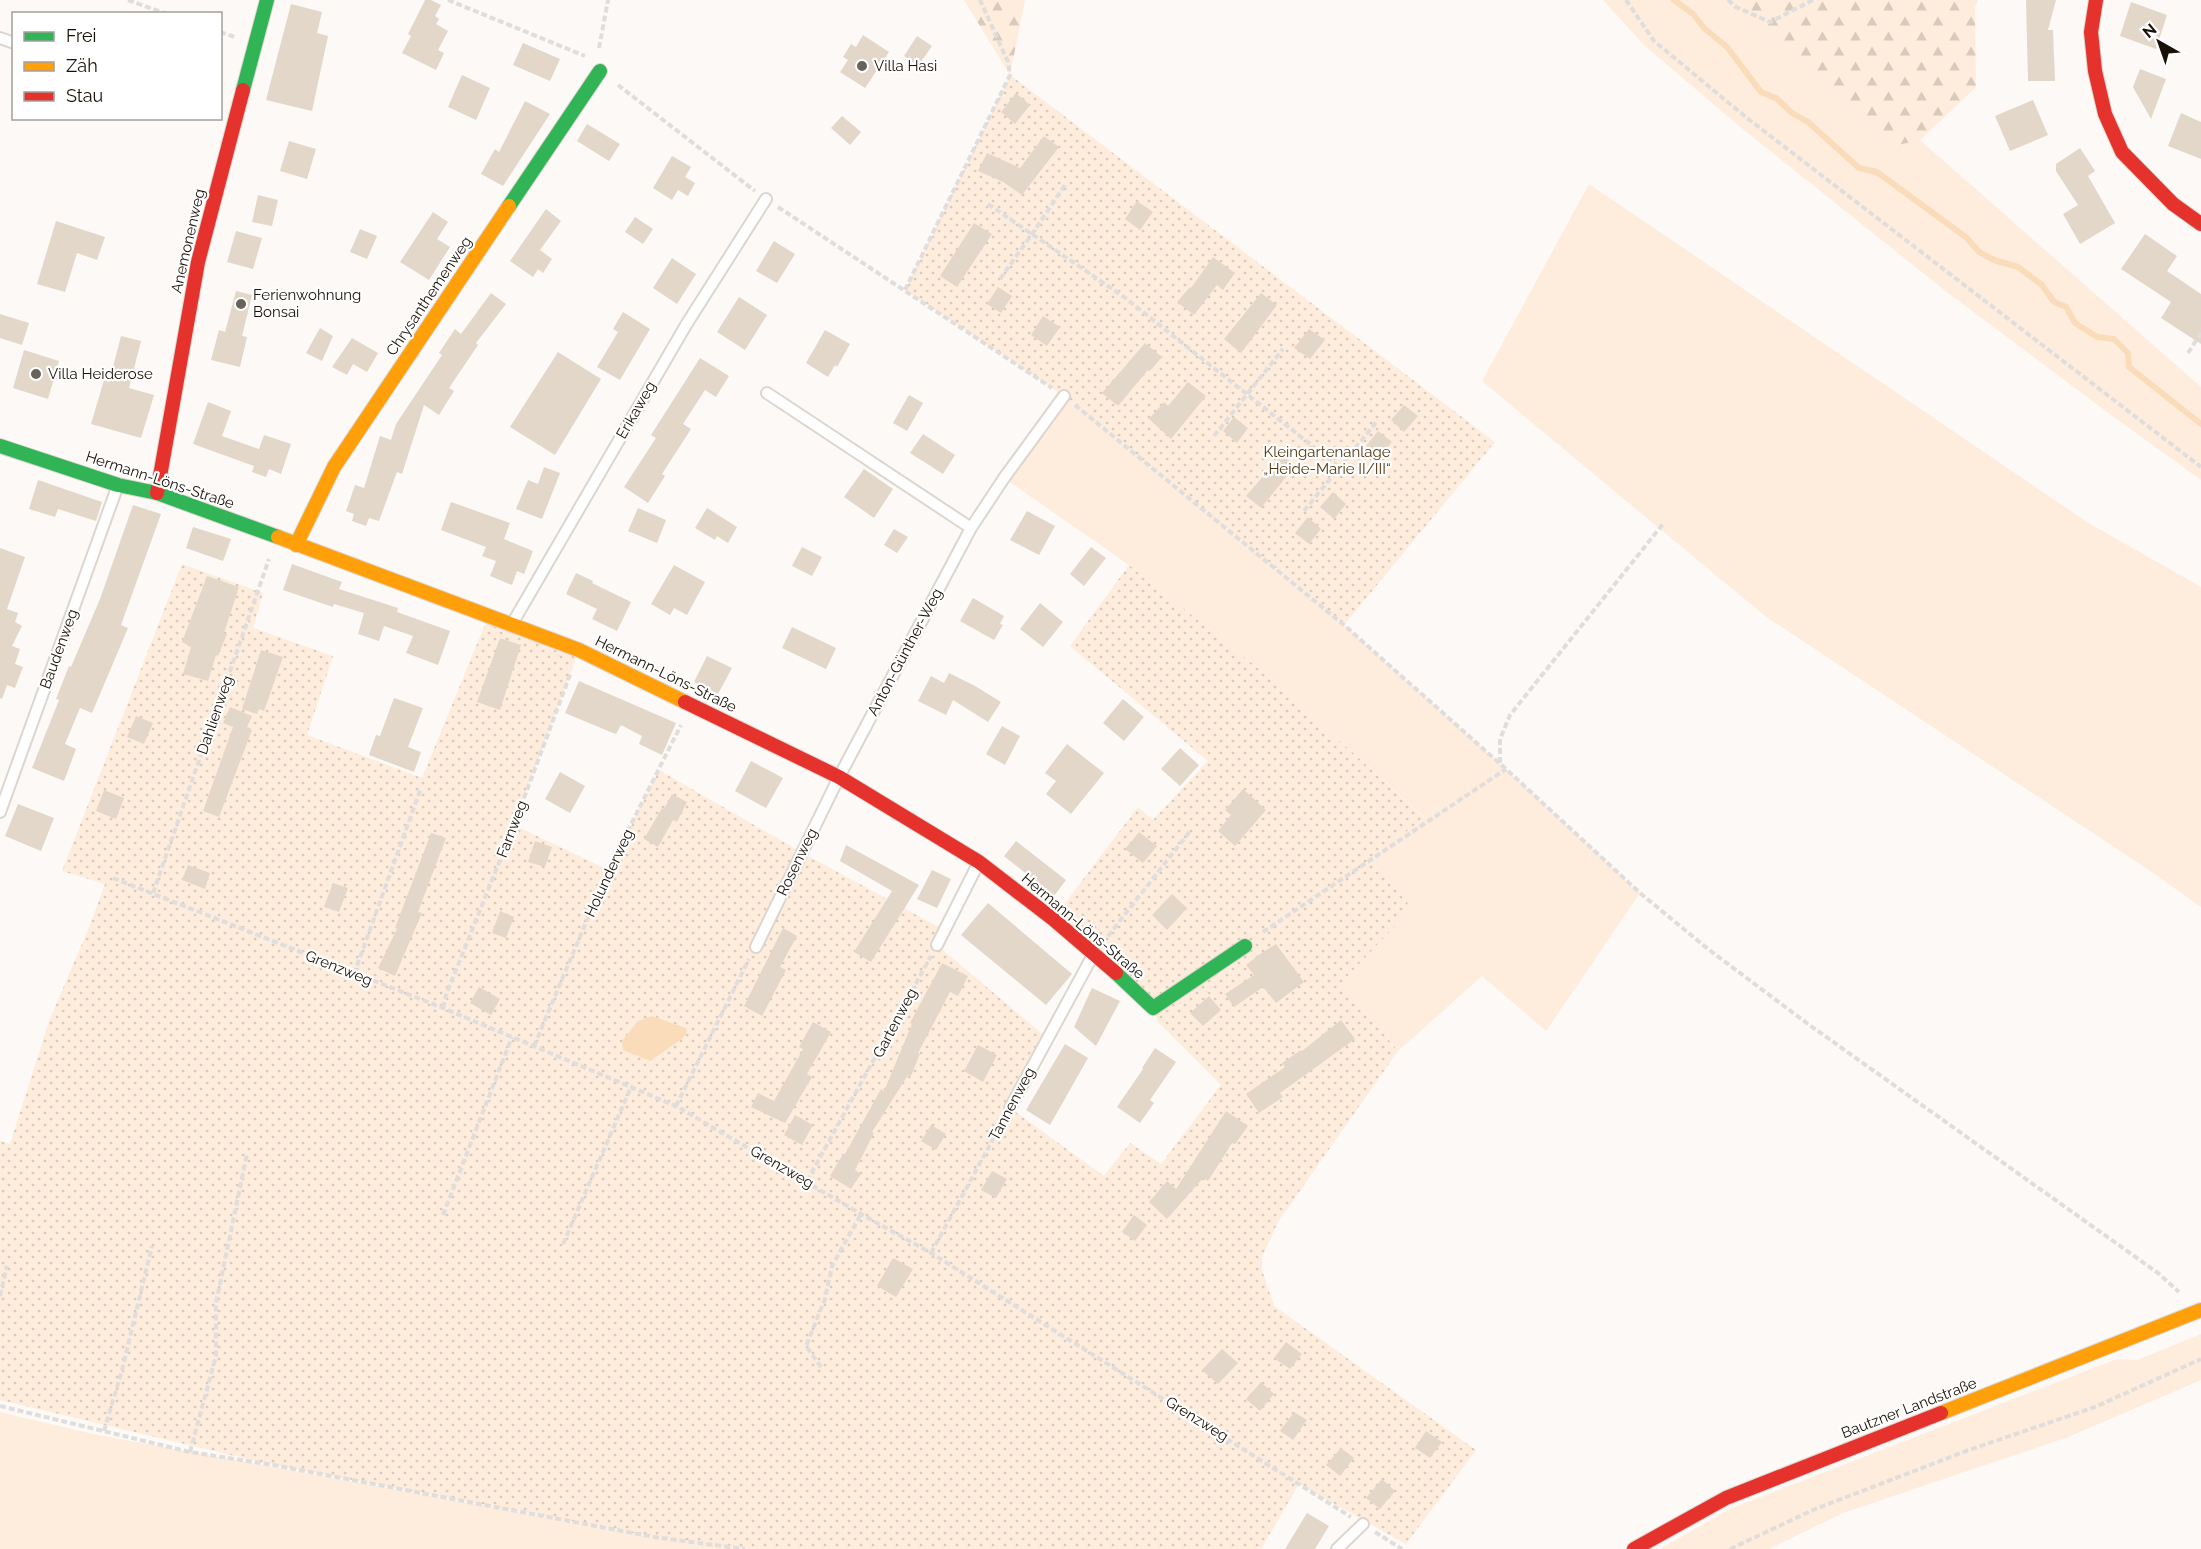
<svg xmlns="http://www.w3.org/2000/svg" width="2201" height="1549" font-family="Raleway,sans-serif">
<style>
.grass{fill:#feeddc}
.forest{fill:url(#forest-firs)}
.park{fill:url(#park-dots)}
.water{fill:#fadcba}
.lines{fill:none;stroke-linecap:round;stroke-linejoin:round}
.stream{stroke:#fadcba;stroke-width:6}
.building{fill:#e3d7c9}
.lane-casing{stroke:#dcd6d0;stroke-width:14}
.fast-casing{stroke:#dcd6d0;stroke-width:16}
.slow-casing{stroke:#dcd6d0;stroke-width:16}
.jam-casing{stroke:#dcd6d0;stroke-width:16}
.path{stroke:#dfdedd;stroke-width:4;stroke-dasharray:6 3;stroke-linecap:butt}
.lane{stroke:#fffefe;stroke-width:10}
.fast{stroke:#30b455;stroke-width:14}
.slow{stroke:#ff9f0a;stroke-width:14}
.jam{stroke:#e5322d;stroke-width:14}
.poi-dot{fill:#68625b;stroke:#fff;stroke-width:2}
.labels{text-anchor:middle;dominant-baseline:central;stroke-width:4.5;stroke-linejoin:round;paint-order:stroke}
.poi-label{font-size:15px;fill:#191107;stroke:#fff;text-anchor:start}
.street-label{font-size:15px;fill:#191107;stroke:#fff}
.park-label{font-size:15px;fill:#533814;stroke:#fff}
</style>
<defs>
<pattern id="forest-firs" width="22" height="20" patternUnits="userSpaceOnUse" patternTransform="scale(1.5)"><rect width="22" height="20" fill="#feeddc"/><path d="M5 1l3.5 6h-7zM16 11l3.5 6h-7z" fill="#d9cabb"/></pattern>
<pattern id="park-dots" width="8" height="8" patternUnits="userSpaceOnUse" patternTransform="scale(1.5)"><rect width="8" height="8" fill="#feeddc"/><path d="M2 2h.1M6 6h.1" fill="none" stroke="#d9cabb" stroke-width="1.8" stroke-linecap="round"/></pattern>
</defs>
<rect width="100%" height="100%" fill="#fcf9f6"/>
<path class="grass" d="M1603 0H1722L1894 146 1920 140 2201 387V480L2111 415 1948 293 1739 126 1644 45Z
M1589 184 2087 522 2201 587V907L2153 873 1765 616 1482 381Z
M1064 396 1344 625 1506 769 1640 893 1546 1031 1482 976 1398 1051 1341 983 1412 908 1369 860 1424 817 1278 684 1129 565 1004 478Z
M2201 1334V1380L2068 1437 1843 1513 1769 1549H1660L1732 1508 2117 1359 2137 1360Z
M0 1412 93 1434 654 1537 745 1549H0Z"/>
<path class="forest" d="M964 0H1025L1010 75Z
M1722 0H1978L1975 7 1976 87 1920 140 1894 146Z"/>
<path class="park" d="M1010 75 1495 442 1344 625 1064 396 905 290Z
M182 564 263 593 253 628 333 656 307 735 422 778 489 615 579 650 514 825 608 870 659 770 801 852 944 930 937 945 1047 1038 1010 1108 1104 1176 1130 1143 1161 1164 1221 1085 1158 1022 1153 1008 1053 919 1138 807 1153 820 1208 761 1070 646 1129 565 1278 684 1424 818 1369 860 1412 908 1341 983 1398 1051 1278 1222 1262 1257V1270L1274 1306 1476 1450 1406 1544 1299 1484 1261 1549H745L654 1537 273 1465 0 1400V1141L10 1144 49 1021 90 925 105 884 62 871Z"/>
<path class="water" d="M652 1016 686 1028 687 1031 683 1038 650 1061 623 1050 622 1041 638 1021Z"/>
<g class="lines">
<path class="stream" d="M1674 0 1693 14 1705 29 1727 47 1761 92 1776 98 1792 113 1808 122 1859 168 1877 172 1967 238 1979 252 1994 260 2018 267 2042 285 2054 302 2066 307 2075 323 2097 337 2114 339 2128 353 2129 367 2201 424"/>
</g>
<path class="building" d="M425 0H431L441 5 435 16 439 19 436 24 448 31 438 50 444 53 436 70 402 53 411 36 408 34Z
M2026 0H2056L2048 30H2053L2055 81H2028Z
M2131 2 2167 15 2156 49 2120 36Z
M291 4 322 12 317 33 328 36 312 111 266 100Z
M863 35 889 52 865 88 840 72 848 60 843 57 851 44 856 47Z
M917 36 932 46 918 66 904 56Z
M523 43 560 59 550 81 513 65Z
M2140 69 2166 79 2151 119 2133 87Z
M462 75 490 88 476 120 448 107Z
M1016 93 1030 105 1015 124 1001 112Z
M2033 100 2048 135 2010 151 1995 116Z
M525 101 550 114 503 186 481 174 495 149 499 152Z
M2181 113 2201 122V159L2168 146Z
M842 116 861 132 850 145 831 128Z
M587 124 620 144 609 161 577 141Z
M1044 136 1059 147 1022 195 1003 182 978 171 987 153 1020 168Z
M289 141 316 149 307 179 280 171Z
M2080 148 2095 171 2088 176 2115 223 2080 244 2063 214 2078 205 2056 171V164Z
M672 156 691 167 685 177 695 183 688 196 678 190 672 200 653 188Z
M258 195 278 200 272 226 252 222Z
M1137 201 1153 212 1140 230 1125 219Z
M546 209 561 221 540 250 552 259 543 273 538 269 533 277 510 261Z
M433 212 448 222 437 239 450 247 429 280 400 262Z
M635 217 653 229 643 244 625 232Z
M56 221 105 237 97 260 77 253 65 292 37 284Z
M974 223 992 234 957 287 940 276Z
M360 229 377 236 367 259 350 252Z
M236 231 262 238 253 269 227 262Z
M2145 234 2177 256 2167 271 2201 294V344L2161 318 2171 302 2121 269Z
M774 241 795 254 777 283 756 271Z
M1213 257 1235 273 1223 290 1217 285 1194 315 1177 302 1190 287 1191 288Z
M672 258 696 274 677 304 653 288Z
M998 287 1012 296 1001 313 987 304Z
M236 291 252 295 242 336 247 337 240 367 211 360 219 330 225 332Z
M491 293 506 304 476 343 478 345 449 388 454 391 439 415 424 405 402 474 397 472 379 521 369 518 366 526 352 521 354 514 346 511 355 485 364 488 380 436 391 440 396 424 442 355 439 353 455 329 461 334Z
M1261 293 1277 305 1241 353 1224 339Z
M739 297 767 315 745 350 717 332Z
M623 312 650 329 620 380 597 367 618 332 613 329Z
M0 314 29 323 22 345 0 338Z
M1043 316 1060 327 1047 346 1031 335Z
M320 328 333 336 322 361 306 353Z
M1309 329 1325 340 1310 359 1294 348Z
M825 330 850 344 837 367 835 365 828 377 806 363Z
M121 336 141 341 129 388 154 395 141 438 91 424 104 380 109 382Z
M352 338 378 353 367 372 353 364 347 375 332 367Z
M1145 343 1162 357 1150 371 1148 370 1118 406 1102 393Z
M24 350 59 361 48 399 13 388Z
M558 352 601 379 555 455 510 427Z
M700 358 729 376 716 397 705 390 683 424 691 429 662 474 665 476 648 503 624 487 656 438 651 435Z
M1188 382 1206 396 1171 439 1149 419 1164 402 1168 406Z
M909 395 923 403 907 431 893 423Z
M208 402 231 411 222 436 259 449 264 435 291 444 281 474 269 469 266 477 252 472 254 466 193 444Z
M1404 405 1418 416 1404 432 1391 420Z
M1234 417 1248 428 1237 443 1223 431Z
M1378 431 1392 442 1380 457 1366 446Z
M923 434 955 455 943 474 910 453Z
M1282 454 1295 466 1261 508 1246 496Z
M544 467 560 473 542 519 516 509 528 480 538 484Z
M864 469 893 489 874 518 844 497Z
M38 480 102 502 96 521 58 509 55 517 29 509Z
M1333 492 1346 504 1334 519 1320 507Z
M451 502 510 523 504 539 533 551 524 574 517 571 512 585 490 576 496 561 482 556 486 547 441 530Z
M133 505 161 514 121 625 128 628 92 713 80 708 65 744 76 749 64 781 32 768 59 700 56 699 69 666 71 667 100 599Z
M638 508 666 520 657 543 628 531Z
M707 508 737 527 728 543 717 536 715 540 695 528Z
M1027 511 1055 526 1039 555 1010 540Z
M1308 517 1321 529 1309 544 1295 533Z
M193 527 231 539 223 561 186 548Z
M894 529 908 537 897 553 884 545Z
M802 547 822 557 812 576 792 566Z
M1091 547 1106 558 1084 586 1070 574Z
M0 548 25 557 7 609 18 613 15 622 22 626 12 646 20 649 15 664 23 667 15 688 7 685 2 699 0 698Z
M292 564 342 582 339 589 398 608 397 612 450 631 438 665 406 653 413 636 384 626 379 641 358 634 364 613 334 604 333 607 283 590Z
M674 565 705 582 687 615 674 608 670 615 651 604Z
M576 573 593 581 592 583 631 602 617 631 592 619 597 609 566 594Z
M207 576 239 587 224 633 227 634 218 656 216 655 208 681 183 674 191 647 182 642Z
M973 598 1004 616 1000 624 1003 625 994 640 960 621Z
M1040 603 1063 622 1043 647 1020 629Z
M792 627 836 648 826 669 782 648Z
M500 638 521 645 500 710 477 702Z
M261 650 283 657 264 711 259 709 257 714 242 709Z
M707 656 732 668 718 694 694 682Z
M949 673 975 686 1001 702 988 722 953 700 946 715 918 701 931 676 944 683Z
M579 681 676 723 662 755 639 744 642 736 621 725 616 734 613 733 565 713Z
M394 698 423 708 408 747 421 752 414 772 369 755 376 735 380 736Z
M1123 699 1144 717 1124 741 1103 723Z
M230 707 252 716 247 727 252 730 219 817 203 811 233 727 223 723Z
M136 716 153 723 144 744 127 737Z
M1002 726 1020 736 1005 765 986 754Z
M1067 744 1104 773 1071 814 1046 794 1056 781 1045 773Z
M1180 748 1199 765 1180 786 1161 769Z
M751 761 783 778 766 808 735 791Z
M560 772 585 786 570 813 545 799Z
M1243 789 1266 810 1235 846 1218 831 1231 815 1225 810Z
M104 790 124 798 116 819 96 811Z
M672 794 687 802 677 822 673 820 658 847 644 839 662 808 664 809Z
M18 804 54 818 41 851 5 836Z
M1139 832 1157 846 1143 863 1125 849Z
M431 833 446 838 418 912 422 913 395 976 378 968 397 929 395 928Z
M535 841 552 847 545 867 528 862Z
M1016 841 1066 880 1054 896 1004 856Z
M846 845 919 885 871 962 854 952 892 891 840 861Z
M188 865 210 873 205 889 182 880Z
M932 870 951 879 937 908 917 899Z
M333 883 348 888 339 912 324 907Z
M1172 894 1187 908 1167 930 1152 915Z
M988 903 1072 974 1046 1005 961 935Z
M500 911 514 917 506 938 492 933Z
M783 928 797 936 780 967 786 970 762 1016 744 1006Z
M1276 944 1304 982 1276 1003 1263 987 1234 1007 1225 994 1254 975 1246 965 1260 954Z
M942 963 968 976 958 996 950 992 918 1053 920 1054 911 1076 908 1075 872 1132 874 1133 855 1170 861 1174 851 1189 830 1176 843 1154H845L881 1089 884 1091 912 1024 910 1023Z
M479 987 500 999 491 1015 470 1003Z
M1092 988 1120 1001 1096 1046 1074 1027Z
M1209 996 1221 1010 1203 1026 1190 1013Z
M1341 1020 1355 1039 1280 1093 1283 1097 1259 1113 1246 1094 1285 1067 1282 1063 1301 1050 1302 1051Z
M813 1022 831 1032 807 1074 812 1077 785 1123 751 1107 758 1093 774 1101 803 1049 799 1047Z
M1065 1044 1088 1058 1050 1125 1026 1110Z
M978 1045 997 1055 983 1082 964 1071Z
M1155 1048 1176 1062 1150 1100 1154 1103 1140 1123 1117 1107 1143 1069 1142 1068Z
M1226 1111 1248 1126 1235 1144 1232 1143 1208 1181 1203 1178 1167 1219 1149 1202 1167 1181 1176 1189Z
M795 1115 813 1125 802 1145 784 1135Z
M931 1125 946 1134 936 1150 921 1141Z
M992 1171 1007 1179 996 1198 981 1190Z
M1134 1215 1147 1225 1135 1241 1122 1232Z
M893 1258 913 1269 896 1297 877 1286Z
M1286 1342 1302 1354 1290 1369 1274 1358Z
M1222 1349 1238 1363 1218 1384 1202 1370Z
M1261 1382 1274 1394 1260 1411 1246 1399Z
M1294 1412 1307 1420 1293 1440 1280 1431Z
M1426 1431 1442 1442 1430 1458 1415 1448Z
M1341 1448 1354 1458 1340 1476 1326 1465Z
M1382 1479 1395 1491 1380 1509 1366 1498Z
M1307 1513 1329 1526 1315 1549H1285Z"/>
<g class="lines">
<defs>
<path id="lane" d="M0 38 14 43
M767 393 971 528
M512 624 686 325 766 199
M0 812 118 485
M937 945 979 862
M756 947 839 777 971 528 1004 478 1064 396
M1010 1108 1093 955
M1337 1549 1363 1524"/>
<path id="fast" d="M243 90 267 0
M509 206 600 71
M0 446 118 485 157 493 278 537
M1116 973 1153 1008 1245 946"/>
<path id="slow" d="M278 537 579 650 685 702
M296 545 334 467 509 206
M1941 1413 2201 1310"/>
<path id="jam" d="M2096 0 2091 32 2095 71 2105 114 2122 152 2173 204 2201 224
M157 493 198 262 243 90
M685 702 839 777 979 862 1053 919 1116 973
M1634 1549 1726 1498 1941 1413"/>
</defs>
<use href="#lane" class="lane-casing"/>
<use href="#fast" class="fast-casing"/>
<use href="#slow" class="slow-casing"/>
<use href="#jam" class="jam-casing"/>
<path class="path" d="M128 0 167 14
M448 0 585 56
M1626 0 1654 41 1747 118 2201 467
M1728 0 1736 7 1770 22 1813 0
M220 32 235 37
M599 48 608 0
M618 85 755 191
M988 204 1124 297 1339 467
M778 207 1052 388
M1000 279 1032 234 1065 185
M905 290 1010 75 1008 62 980 0
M2188 353 2201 333
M1075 405 1344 625 1506 769 1640 893 1708 949 1808 1024 2158 1273 2179 1292
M1214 436 1283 349
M1304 511 1378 420
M1500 763V739L1510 715 1663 524
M113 878 443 1008 676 1106 861 1214 931 1253 1351 1517
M153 893 269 559
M1263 932 1506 769
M1108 936 1191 830
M354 974 421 788
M443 1008 446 995 514 825 571 672
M534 1046 608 870 681 725
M676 1106 749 959
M807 1181 931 956
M443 1215 512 1037
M563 1244 631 1087
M931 1253 1004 1119
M0 1296 7 1266
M821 1367 806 1346 825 1299 832 1266 861 1214
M0 1406 190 1452 273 1465 654 1537 745 1549
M104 1431 122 1370 152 1246
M190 1452 216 1356V1303L247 1154
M1375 1532 1402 1549
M1730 1549 1813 1510 1966 1451 2095 1407 2201 1359"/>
<use href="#lane" class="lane"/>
<use href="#fast" class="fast"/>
<use href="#slow" class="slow"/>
<use href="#jam" class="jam"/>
</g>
<g class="poi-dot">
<circle cx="862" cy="66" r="6"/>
<circle cx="241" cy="304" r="6"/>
<circle cx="36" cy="374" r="6"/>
</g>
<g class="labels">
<g class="poi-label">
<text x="874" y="66">Villa Hasi</text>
<text x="253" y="295">Ferienwohnung<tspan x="253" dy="17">Bonsai</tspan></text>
<text x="48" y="374">Villa Heiderose</text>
</g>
<g class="street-label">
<text transform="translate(188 241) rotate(-77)">Anemonenweg</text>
<text transform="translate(429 296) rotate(-56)">Chrysanthemenweg</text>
<text transform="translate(636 410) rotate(-60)">Erikaweg</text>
<text transform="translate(160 480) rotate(18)">Hermann-Löns-Straße</text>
<text transform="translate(59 649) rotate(-70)">Baudenweg</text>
<text transform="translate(905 652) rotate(-62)">Anton-Günther-Weg</text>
<text transform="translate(666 674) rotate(26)">Hermann-Löns-Straße</text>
<text transform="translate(215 715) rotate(-71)">Dahlienweg</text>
<text transform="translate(512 829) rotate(-69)">Farnweg</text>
<text transform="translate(797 862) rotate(-64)">Rosenweg</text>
<text transform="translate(609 873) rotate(-65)">Holunderweg</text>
<text transform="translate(1083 926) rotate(40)">Hermann-Löns-Straße</text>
<text transform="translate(339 968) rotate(22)">Grenzweg</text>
<text transform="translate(895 1023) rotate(-62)">Gartenweg</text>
<text transform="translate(1012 1104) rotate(-62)">Tannenweg</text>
<text transform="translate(782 1167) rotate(30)">Grenzweg</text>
<text transform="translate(1909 1408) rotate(-21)">Bautzner Landstraße</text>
<text transform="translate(1197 1419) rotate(32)">Grenzweg</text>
</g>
<g class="park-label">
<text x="1327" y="452">Kleingartenanlage<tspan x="1327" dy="17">„Heide-Marie II/III“</tspan></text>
</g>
</g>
<rect x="12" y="12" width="210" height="108" fill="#ffffff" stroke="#a3a09c" stroke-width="1.5"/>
<rect x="24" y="32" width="30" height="9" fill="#30b455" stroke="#a3a09c" stroke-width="1.5"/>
<text x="66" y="42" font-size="18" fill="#191107">Frei</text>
<rect x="24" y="62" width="30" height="9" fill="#ff9f0a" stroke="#a3a09c" stroke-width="1.5"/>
<text x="66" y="72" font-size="18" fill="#191107">Zäh</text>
<rect x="24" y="92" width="30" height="9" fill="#e5322d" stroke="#a3a09c" stroke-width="1.5"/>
<text x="66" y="102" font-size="18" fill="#191107">Stau</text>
<g transform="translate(2159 42) rotate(320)" stroke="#ffffff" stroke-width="4.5" paint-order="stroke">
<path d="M0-4.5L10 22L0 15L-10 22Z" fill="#191107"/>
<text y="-9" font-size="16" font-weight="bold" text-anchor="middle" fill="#191107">N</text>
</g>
</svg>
